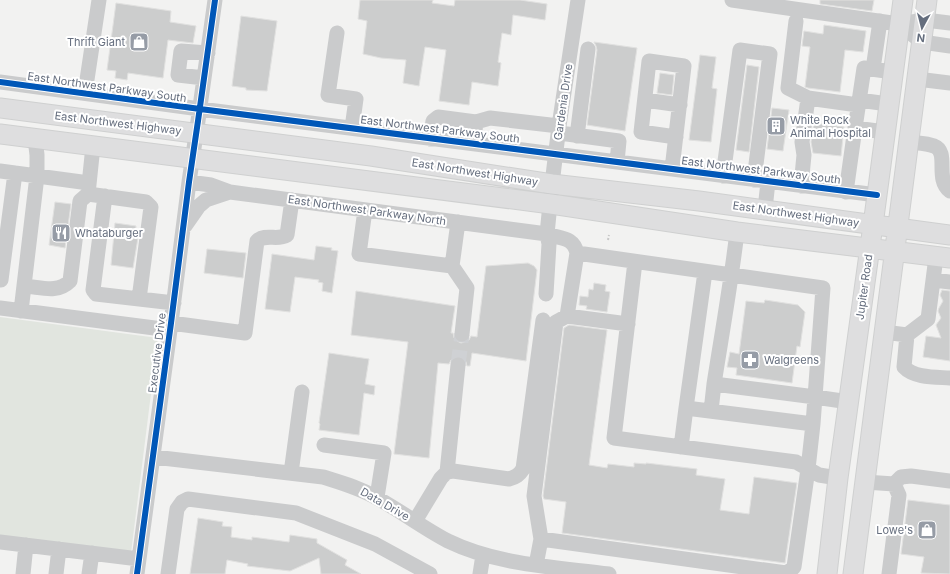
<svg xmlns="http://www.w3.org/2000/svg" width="950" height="574" font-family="Inter,sans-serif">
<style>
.green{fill:#e1e5df}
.building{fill:#cccdcd;stroke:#e1e1e0}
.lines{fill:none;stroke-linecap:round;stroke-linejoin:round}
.minor-tunnel{stroke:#cfd1d4;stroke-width:15;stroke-dasharray:15 8;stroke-linecap:butt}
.major-casing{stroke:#cfd0d0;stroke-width:21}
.path{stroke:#c8c8c8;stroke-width:2;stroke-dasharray:2 2;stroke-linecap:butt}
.minor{stroke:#cacbcc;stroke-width:15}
.major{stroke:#dededf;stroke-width:19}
.cycleway-casing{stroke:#fff;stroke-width:8}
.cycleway{stroke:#0057b8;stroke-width:6}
.labels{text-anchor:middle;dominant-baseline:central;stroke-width:4;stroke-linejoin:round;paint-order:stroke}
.poi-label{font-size:11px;fill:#656e7e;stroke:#fff;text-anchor:start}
.street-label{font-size:11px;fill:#656e7e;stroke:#fff}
</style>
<rect width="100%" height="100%" fill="#f2f2f1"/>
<path class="green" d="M0 317 158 338 131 553 0 537Z"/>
<path class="building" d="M360 0H433L432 3 454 6 455 0H520L547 4 545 20 513 15 511 35 502 33 498 62 501 63 498 86 472 82 469 105 439 101 446 50 425 47 419 86 403 83 406 60 381 58 363 54 367 21 358 19Z
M820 0H874L872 11 820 4Z
M116 3 171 11 170 22 196 26 193 43 168 40 163 78 128 73 127 80 115 78 116 71 107 70Z
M241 16 277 21 267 91 246 90V88L232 86Z
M824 25 866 31 863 52 845 50 840 92 808 88 805 87 810 47 802 46 804 31 823 34Z
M594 42 637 48 625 131 587 125 597 50 596 46Z
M700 55 716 57 712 88 717 89 711 142 689 140Z
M747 65 759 67 749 152 736 150Z
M660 73 674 75 672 95 657 93Z
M772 108 789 110 783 151 767 149Z
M814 123 844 127 841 156 813 153 811 142Z
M55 202 71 204 65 248 49 245Z
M115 223 136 226 135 237 138 238 133 268 111 265Z
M316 246 332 248 331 250 338 251 332 293 322 291 323 283 318 282 319 280 295 277 290 312 265 309 272 254 314 260Z
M207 249 246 253 243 278 204 273Z
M528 263 534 266 537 270 526 361 472 353 470 366H467L466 362 464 358 459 356 454 357 451 360 449 364 438 363 429 458 394 454 408 342 351 335 356 291 455 306 451 333H453L454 338 457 341 461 343 465 342 469 340 471 336 477 337 486 266Z
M594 283 606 285 605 291 610 292 607 312 586 309 587 306 579 305 580 296 588 297 589 289 593 290Z
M942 290 950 291V361L923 357 926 336 941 338 936 325 941 318 938 311 939 308 943 301 940 295Z
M765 300 798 305 805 312 800 347 797 346 792 383 736 375 737 368 727 367 730 352 739 354 746 301 764 303Z
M569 325 607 330 589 465 607 468 608 464 634 467V463L646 464V463L697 469 696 475 725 479 720 510 749 514 754 477 797 483 785 563 562 533 566 502 544 499 543 496 564 328Z
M329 353 369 359 365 384 375 386 374 395 364 393 359 435 319 430 320 424 319 423Z
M908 500 950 505V574L921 573 924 557 901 554Z
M198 518 223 522 222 526 232 527 231 537 252 540V537L289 542 290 535 317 539V543L347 560 345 565 361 574H321L319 558 290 571 247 566 248 564 227 560 225 574H190Z"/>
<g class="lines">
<path class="minor-tunnel" d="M458 365 462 334"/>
<defs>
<path id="major" d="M0 108 371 156 552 184 699 201 950 235
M0 134 551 204 737 232 950 258
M827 574 838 478 873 225 903 0
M853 574 927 0"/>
</defs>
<use href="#major" class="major-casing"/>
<path class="path" d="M608 240 609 235"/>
<path class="minor" d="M732 0 899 24 925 20 950 23
M796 21 788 88 808 98
M899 24 922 42 950 46
M337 33 328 95 356 99 352 128
M873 69 880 21
M204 78 178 75 181 51 208 53
M917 79 950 83
M0 82 200 109 877 195
M85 93 99 0
M645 100 680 105
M859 100 888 104
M476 122 490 118 559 126
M885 132 855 128 864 68 893 72
M567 134 619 141 617 162
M577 136 588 49
M430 139 433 121 438 117 476 122 475 131
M909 142C917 143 927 143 934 146 950 152 934 179 950 191
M93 146 88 194 146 202 151 207 139 299
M672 169 684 66 649 61 641 132 676 137
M0 171 89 183
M723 176 740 50 770 54 754 180
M189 182 211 185 230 192 547 234C560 239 573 236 577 253 659 265 741 276 823 288L815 397 714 384C722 333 731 283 737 232
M801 186 804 155 802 142 808 98 858 105
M846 192 855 128
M105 196 93 290 96 294 174 303
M765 209 768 182
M365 210 359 254 452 266 458 222
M185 226 199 206 206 200 230 192
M577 253 567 316 628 324
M635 262 614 438 796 462 819 475 838 478
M452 266 467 288 462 334
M705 272 686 408 813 424 808 469 794 567 791 570 786 573V574
M0 279 1 280 15 173
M934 280 950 282
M24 286C41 287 57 294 70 281L80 201 88 194
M546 294 549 244 547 234 552 184 559 126 578 0
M0 308 170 330
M21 311 37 176V155L35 138
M171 323 245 333 257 241C266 233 277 241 287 235L292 200
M884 332 907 335 928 319 936 257
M907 335 904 367C914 378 936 377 950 378
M711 411 714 384
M813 424 815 397 849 402
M324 445 384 453 377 497
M681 447 686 408
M154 457 323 477C342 483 360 488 377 498 401 511 423 528 448 541 497 565 555 567 609 574
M447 472 458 365
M291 473 302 392
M865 482 894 484 901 477 911 476 950 481
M415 521 441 478 447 472 453 471 509 479C516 477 519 475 523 469L543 320
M541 539 534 496 556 322 567 316
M0 542 139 559
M536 565 541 539 786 573
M23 574 26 545
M56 574 59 549
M89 574 92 553
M137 574 171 323 189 182 198 121 215 0
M168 574 177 509 182 502 188 499 296 513 375 544 430 574
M480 574 483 555
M889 574 899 495 894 484"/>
<use href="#major" class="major"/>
<defs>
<path id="cycleway" d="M0 82 200 109 877 195
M137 574 171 323 189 182 198 121 215 0"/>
</defs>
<use href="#cycleway" class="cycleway-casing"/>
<use href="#cycleway" class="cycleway"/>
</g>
<defs>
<symbol id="shop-square" viewBox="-11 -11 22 22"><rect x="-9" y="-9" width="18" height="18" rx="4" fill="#969ca6" stroke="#fff"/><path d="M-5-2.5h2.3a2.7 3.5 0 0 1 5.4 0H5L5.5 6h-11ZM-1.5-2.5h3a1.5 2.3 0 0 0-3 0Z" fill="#fff"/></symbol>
<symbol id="building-square" viewBox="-11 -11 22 22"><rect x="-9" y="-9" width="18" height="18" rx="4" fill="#969ca6" stroke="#fff"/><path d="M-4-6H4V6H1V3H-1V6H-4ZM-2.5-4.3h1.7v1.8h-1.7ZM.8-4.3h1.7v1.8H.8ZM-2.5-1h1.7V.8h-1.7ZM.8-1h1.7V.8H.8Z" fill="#fff"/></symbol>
<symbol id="restaurant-square" viewBox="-11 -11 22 22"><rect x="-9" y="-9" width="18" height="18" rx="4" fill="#969ca6" stroke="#fff"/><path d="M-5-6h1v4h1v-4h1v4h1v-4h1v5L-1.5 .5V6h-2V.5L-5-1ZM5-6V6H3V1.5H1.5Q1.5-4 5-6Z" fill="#fff"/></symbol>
<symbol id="pharmacy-square" viewBox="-11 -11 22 22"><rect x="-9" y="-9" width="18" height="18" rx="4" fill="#969ca6" stroke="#fff"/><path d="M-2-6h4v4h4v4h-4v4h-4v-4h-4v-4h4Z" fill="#fff"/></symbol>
</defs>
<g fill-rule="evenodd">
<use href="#shop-square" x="128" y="31" width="22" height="22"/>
<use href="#building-square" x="765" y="115" width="22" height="22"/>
<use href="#restaurant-square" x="50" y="222" width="22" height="22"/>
<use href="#pharmacy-square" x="739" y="349" width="22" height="22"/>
<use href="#shop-square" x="916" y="519" width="22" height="22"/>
</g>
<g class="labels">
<g class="poi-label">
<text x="125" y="42" text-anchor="end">Thrift Giant</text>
<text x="790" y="120">White Rock<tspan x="790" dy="13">Animal Hospital</tspan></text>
<text x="75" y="233">Whataburger</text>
<text x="764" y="360">Walgreens</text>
<text x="913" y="530" text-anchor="end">Lowe's</text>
</g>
<g class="street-label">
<text transform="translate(107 87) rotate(8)">East Northwest Parkway South</text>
<text transform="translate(563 102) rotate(-82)">Gardenia Drive</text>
<text transform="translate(118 123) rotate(7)">East Northwest Highway</text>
<text transform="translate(440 129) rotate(7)">East Northwest Parkway South</text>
<text transform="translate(761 170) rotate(7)">East Northwest Parkway South</text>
<text transform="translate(475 172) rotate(9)">East Northwest Highway</text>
<text transform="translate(367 210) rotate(8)">East Northwest Parkway North</text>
<text transform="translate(796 214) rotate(8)">East Northwest Highway</text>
<text transform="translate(864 287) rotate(-82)">Jupiter Road</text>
<text transform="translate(157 353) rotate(-83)">Executive Drive</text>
<text transform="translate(385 504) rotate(30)">Data Drive</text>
</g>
</g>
<g transform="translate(922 28) rotate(187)" stroke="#ffffff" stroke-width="3" paint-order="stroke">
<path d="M0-3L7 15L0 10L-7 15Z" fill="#656e7e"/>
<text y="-6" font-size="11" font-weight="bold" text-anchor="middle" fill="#656e7e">N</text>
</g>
</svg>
